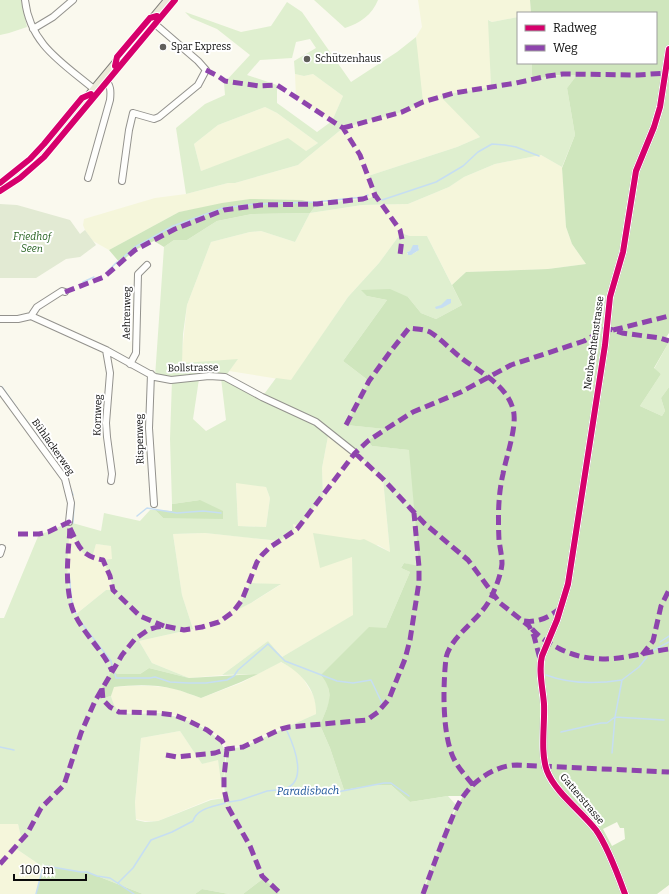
<svg xmlns="http://www.w3.org/2000/svg" width="669" height="894" font-family="Bitter,serif">
<style>
.farmland{fill:#f5f6db;fill-rule:evenodd}
.green{fill:#dfefcf;fill-rule:evenodd}
.forest{fill:#cfe6bd;fill-rule:evenodd}
.cemetery{fill:#e2ead3}
.water{fill:#c6def2}
.lines{fill:none;stroke-linecap:round;stroke-linejoin:round}
.stream{stroke:#c6def2;stroke-width:1.5}
.minor-casing{stroke:#93928d;stroke-width:8}
.primary-casing{stroke:#807f7a;stroke-width:11}
.minor{stroke:#fefefc;stroke-width:6}
.primary{stroke:#ebe9d8;stroke-width:9}
.quiet{stroke:#8e44ad;stroke-width:5;stroke-dasharray:10 5;stroke-linecap:butt}
.cycleway-casing{stroke:#fff;stroke-width:8}
.cycleway{stroke:#d6006c;stroke-width:6}
.poi-dot{fill:#5f5e5a;stroke:#fff;stroke-width:1.5}
.labels{text-anchor:middle;dominant-baseline:central;stroke-width:4;stroke-linejoin:round;paint-order:stroke}
.poi-label{font-size:10px;fill:#0b0b0b;stroke:#fff;text-anchor:start}
.park-label{font-size:10px;font-style:italic;fill:#24601e;stroke:#fff}
.street-label{font-size:10px;fill:#0b0b0b;stroke:#fff}
.water-label{font-size:11px;font-style:italic;fill:#195198;stroke:#fff}
</style>
<rect width="100%" height="100%" fill="#faf9ee"/>
<path class="farmland" d="M418 0H530L531 13H518V17L492 22 489 20 491 87 454 93 441 96 480 137 457 147 368 176 375 195 368 198 317 204 302 200 250 199 179 212 109 250 93 241 85 230 83 225 84 219 155 198 186 194 228 183H235L298 165 343 128 402 112 417 51 416 37 422 27Z
M295 74 304 76 313 74 343 96 332 121 296 98Z
M265 107 277 113 318 143 306 151 241 157 201 171 194 144 218 125Z
M541 155 562 167 566 227 572 244 586 264 548 269 466 272 452 285 427 236H410L401 233 379 263 348 297 291 381 229 371 237 360 181 363 187 305 211 242 250 232 261 231 295 242 310 213 362 205 408 204 449 187 464 177 495 164Z
M329 431 359 456 383 479 390 552 378 545 352 557 354 615 282 657 268 641 222 675 189 678 152 663 139 641 193 629 182 595 173 534 205 533 281 541 293 524 323 496 322 468ZM250 583 280 585 251 603 233 611 242 600Z
M236 482 266 487 270 498 266 527 238 526Z
M70 528 83 553 92 558 96 544 112 546V560H104L110 576 113 590H106L75 615 70 601 67 581 68 556Z
M280 662 291 667 301 675 313 695 316 704V714L290 726 280 728 242 745 227 747 222 740 208 729 175 715 157 712 134 713 120 711 114 706 111 696 113 687 129 686H152L173 688 201 698 241 683Z
M180 731 202 764 218 759 224 798 211 799 158 821H145L136 819 135 804 141 738Z
M0 824H18L22 841 15 848 43 867 36 894H0Z"/>
<path class="green" d="M0 0H21L27 27 9 33 0 35Z
M314 0H378C372 15 360 23 345 28Z
M287 2 302 12 351 82 397 52 416 37 423 102 402 112 343 128 298 165 235 183H228L186 194 176 128 205 104 225 95 224 83 250 55 217 29 191 18 185 12 241 32 271 26ZM310 39 316 48 294 61 295 74 304 76 313 74 343 96 332 121 317 132 277 103V85L247 75 260 60 292 58 296 42ZM265 107 277 113 318 143 306 151 288 138 201 171 194 144 218 125Z
M518 17V63H532V75L548 76 578 74 567 88 575 135 562 167 541 155 495 164 464 177 449 187 408 204 362 205 310 213 295 242 261 231 250 232 211 242 187 305 183 334 182 363 238 359 225 377 199 379 193 419 206 431 226 420 221 378 262 397 276 378 291 380 348 297 379 263 401 233 410 236H427L462 305 436 319 421 313 408 297 367 296 387 300 343 361 369 381 346 425 386 429 369 441 372 446 410 450 419 567 404 563 401 568 410 572 386 628 328 683 330 701 320 725 330 748 344 790 374 785H391L410 802 448 796 456 805 422 892 419 894H279L264 878 243 894H229L202 889 195 894H143L87 872H81L46 866 43 867 15 848 22 841 18 824H0V618H4L39 534 48 532 69 522 101 531 104 513 140 521 150 510H155L163 518 200 500 172 504 170 439 172 380 155 377 164 247 174 240H187L217 221 252 214 310 213 317 204 370 198 375 195 368 176 457 147 480 137 440 96 454 93 491 87 488 20 492 22ZM414 245 418 246 419 249C416 253 412 255 407 254V252L410 251ZM329 431 359 456 383 479 390 552 364 539 360 540 313 533 320 568 352 557 353 615 282 657 268 641 222 675 258 674 281 662C301 672 317 690 316 714L243 747 227 749 224 780 225 798 211 800 158 821 145 822 136 820 135 803 141 738 180 731 202 764 218 760 222 789C223 780 227 757 224 749 218 729 176 714 156 713 147 713 128 716 120 711 114 708 113 702 111 696L104 698 102 688 117 674H140L149 668 189 678 152 663 139 641 193 629 182 595 173 534 205 533 280 541 294 530 293 524 299 526 323 496 322 468ZM236 483 266 487 270 498 266 527 238 526ZM70 529 83 553 92 558 96 544 111 546 112 559 103 560 110 576 113 590H106L75 615C65 587 67 559 70 529Z
M669 342V387L661 398 665 411 662 416 640 406 661 374 654 369Z
M250 583 281 584 251 603 233 612 242 600Z"/>
<path class="forest" d="M530 0H669V333L665 339 669 342 654 368 661 374 640 406 662 416 665 411 661 398 669 387V885L657 894H419L424 891C435 859 446 826 463 796H448L410 802 391 785H374L344 790 330 748 320 725C328 705 336 694 321 675L369 627 386 628 410 572 401 568 404 563 419 566 409 450 372 446 368 441 385 429 346 425 369 381 343 361 387 300 367 296 361 290 390 289 408 297 421 313 436 319 462 305 452 285 466 272 548 269 586 264 572 244 566 227 562 168 575 135 567 88 577 75H556L534 79 532 75V63H656V13H531ZM617 822 620 828H624L625 839 612 846 603 829Z
M250 199 302 200 317 204 310 213 252 214 217 221 187 240H174L164 247 154 241 135 250 120 263 109 250 179 212 222 203Z
M200 500 223 511V519L163 518 155 510 172 511V504Z
M149 668 189 678 258 674 241 682 201 698C192 695 183 691 174 689 155 684 133 685 114 687L111 696 104 698 102 688 112 671 117 674H140Z
M46 866 81 872H87L143 894H36L43 867Z
M264 878 279 894H243Z
M202 889 229 894H195Z"/>
<path class="cemetery" d="M0 204 17 205 70 220 80 234 85 230 96 245 80 257 66 259 36 278H0Z"/>
<path class="water" d="M413 245H418L419 250 411 255H408L407 252 410 251Z
M447 299H451V303L442 308 436 309 435 307 441 305Z"/>
<g class="lines">
<path class="stream" d="M382 200 436 182 463 166 478 152 492 144 505 145 516 147 539 156
M261 204 315 202 364 197 368 195
M119 261 135 247 173 226 223 208 254 204
M107 272 117 262
M83 282 94 277
M2 387 17 408
M23 416 56 462
M68 482 73 495
M137 516 147 508 177 513 203 511 221 513
M73 523 74 504
M69 573 72 604 76 614
M79 620 111 661 112 665
M660 642 669 636
M652 651 669 642
M115 674 116 678H150L155 677 170 682 188 683H206L227 680 234 676 238 670 268 644 285 661 337 681 353 683 371 680 382 703
M546 675C570 684 597 684 622 680
M561 732 601 723H607L615 717 664 720
M0 747 14 750
M612 753 615 717 622 680 639 667 647 657
M279 790C310 787 295 748 287 731
M229 802 241 800 267 791 277 790 289 793 337 792 384 783H391L409 796
M118 883 133 868 151 840 172 832 193 821C197 808 213 807 225 803
M36 894 43 867 46 866 81 872H87L97 876 110 878 134 894"/>
<defs>
<path id="minor" d="M25 0C30 45 63 63 95 90
M33 29 53 17 73 0
M88 178 110 100C111 91 111 85 104 78
M122 181 129 130 133 113 154 119 159 117 198 85 206 70 198 61 155 24 151 23
M31 316 37 307 62 291 65 292
M0 319H18L31 316 106 350 155 377 171 380 209 376 225 377 262 397 316 422 355 453
M106 350 110 373 106 423 107 437 112 474 111 481
M130 364 136 353 138 274 147 265
M151 374 149 428 154 504
M0 390 65 479 71 503 69 522
M0 554 2 548
M625 894C618 875 608 847 596 830 582 812 555 792 547 771 540 752 545 725 544 704 543 689 538 671 542 656L557 620 568 584 605 345 610 297 623 252 636 171 654 127 660 107 669 49"/>
<path id="primary" d="M0 187 18 175 38 158 169 0"/>
</defs>
<use href="#minor" class="minor-casing"/>
<use href="#primary" class="primary-casing"/>
<use href="#minor" class="minor"/>
<use href="#primary" class="primary"/>
<path class="quiet" d="M206 70 218 76 225 81 259 86 277 85 343 128 360 155 375 195 400 230 402 239 400 255
M343 128 402 112 423 102 454 93 516 83 548 76 563 74 638 75 666 73 667 75
M65 292 104 277 135 250 175 229 224 210 261 205 317 204 363 199 375 195
M613 330 669 316
M346 425 369 381 390 352 409 328C416 329 424 329 430 332 441 339 450 349 460 357 479 372 506 384 513 409 518 425 506 457 503 474 498 495 498 518 499 540 500 548 502 556 502 564 501 573 497 585 493 593 484 618 451 634 446 658 443 686 442 732 453 757 458 768 466 776 473 785
M355 453 383 479 424 523 468 560 500 603 529 626 534 636 540 659
M70 528C79 547 81 556 103 560L110 576 113 590 140 616 164 626
M18 534H39L48 532 69 522C71 533 68 545 68 556 67 571 67 585 70 600 75 627 101 646 112 671
M524 621C538 623 550 617 560 608
M532 629C540 638 550 644 560 649 600 668 628 655 669 649
M642 655 653 641 661 606 669 590
M102 688 103 700 110 707 119 712 157 713 174 715 187 720 207 730 222 741 227 749 224 777V789L228 807 250 846 262 876 281 894
M166 755 177 757 215 753 227 749 243 747 281 729 289 727 367 720 378 712 389 699 405 659 410 640 419 582V567L414 513
M0 864 27 834 41 808 64 785 81 733 95 701 122 655 135 639 148 630 157 627 164 626 184 630 202 627 219 622 233 612 242 600 257 562 262 555 269 548 297 529 355 453 368 441 386 429 413 412 461 392 511 365 584 341 607 328 622 333 660 338 669 341
M423 894C431 872 439 850 448 828 453 816 457 804 465 794 476 779 497 765 517 765L669 772"/>
<defs>
<path id="cycleway" d="M115 66 117 57 150 18 157 16
M0 183 30 159 44 144 82 98 91 94
M0 191 20 178 44 157 175 0
M625 894C618 875 608 847 596 830 582 812 555 792 547 771 540 752 545 725 544 704 543 689 538 671 542 656L557 620 568 584 605 345 610 297 623 252 636 171 654 127 660 107 669 49"/>
</defs>
<use href="#cycleway" class="cycleway-casing"/>
<use href="#cycleway" class="cycleway"/>
</g>
<g class="poi-dot">
<circle cx="163" cy="47" r="4"/>
<circle cx="307" cy="59" r="4"/>
</g>
<g class="labels">
<g class="poi-label">
<text x="171" y="47">Spar Express</text>
<text x="315" y="59">Schützenhaus</text>
</g>
<g class="park-label">
<text x="32" y="237">Friedhof<tspan x="32" dy="12">Seen</tspan></text>
</g>
<g class="street-label">
<text transform="translate(127 313) rotate(-89)">Aehrenweg</text>
<text transform="translate(594 343) rotate(-82)">Neubrechtenstrasse</text>
<text transform="translate(193 368) rotate(-1)">Bollstrasse</text>
<text transform="translate(98 415) rotate(-88)">Kornweg</text>
<text transform="translate(140 439) rotate(-91)">Rispenweg</text>
<text transform="translate(53 447) rotate(55)">Bühlackerweg</text>
<text transform="translate(582 799) rotate(50)">Gatterstrasse</text>
</g>
<g class="water-label">
<text transform="translate(308 791) rotate(-1)">Paradisbach</text>
</g>
</g>
<rect x="517" y="12" width="140" height="52" fill="#ffffff" stroke="#9d9d9d"/>
<rect x="525" y="25" width="20" height="6" fill="#d6006c" stroke="#9d9d9d"/>
<text x="553" y="32" font-size="12" fill="#0b0b0b">Radweg</text>
<rect x="525" y="45" width="20" height="6" fill="#8e44ad" stroke="#9d9d9d"/>
<text x="553" y="52" font-size="12" fill="#0b0b0b">Weg</text>
<path d="M14 874v6h72v-6" fill="none" stroke="#0b0b0b" stroke-width="2"/>
<text x="20" y="874" font-size="12" fill="#0b0b0b" stroke="#ffffff" stroke-width="3" paint-order="stroke">100 m</text>
</svg>
